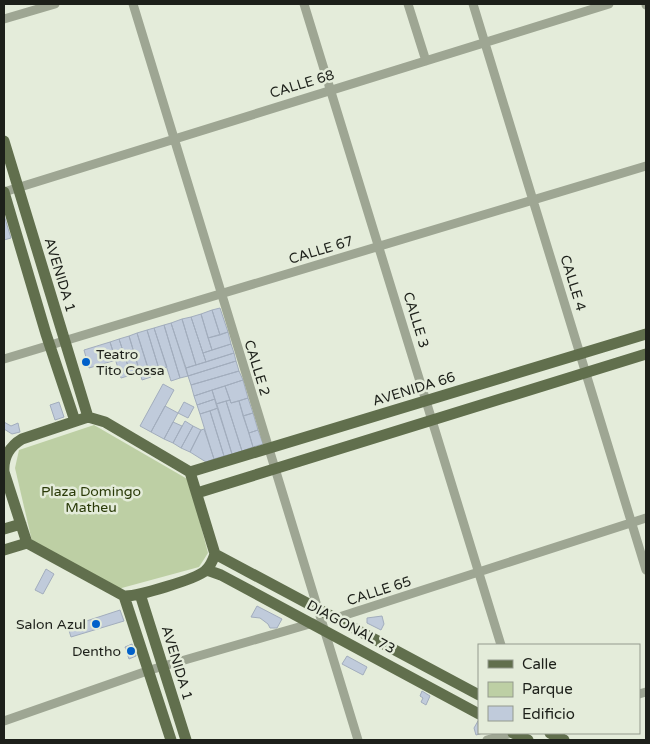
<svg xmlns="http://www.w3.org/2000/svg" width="650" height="744" font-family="'Varela Round',sans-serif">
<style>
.green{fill:#bdcfa4}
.building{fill:#c0cbdb;stroke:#a2adbd}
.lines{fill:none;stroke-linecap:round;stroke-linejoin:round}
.minor{stroke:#9ea693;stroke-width:9}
.major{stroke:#616f4d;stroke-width:11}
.poi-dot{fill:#0161ca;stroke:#e4ecda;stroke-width:2}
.labels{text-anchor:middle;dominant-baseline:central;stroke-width:5;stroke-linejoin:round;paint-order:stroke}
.street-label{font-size:14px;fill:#1d201a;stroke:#e4ecda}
.poi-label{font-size:14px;fill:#1d201a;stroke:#e4ecda;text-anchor:end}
.park-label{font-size:14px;fill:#2a3a08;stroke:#e4ecda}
</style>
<rect width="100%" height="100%" fill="#e4ecda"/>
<path class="green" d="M94 425 189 480 208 553 199 567 118 589 32 541 15 468 19 450Z"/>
<path class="building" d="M4 215 11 238 4 240Z
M220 308 228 332 220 335 212 310Z
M212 310 220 335 208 338 201 314Z
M201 314 212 350 203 353 191 317Z
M191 317 206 362 196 365 182 319Z
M182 319 196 365 186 368 171 323Z
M171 323 188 376 180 378 164 325Z
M164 325 180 378 171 381 154 328Z
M154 328 167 367 159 369 147 330Z
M147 330 159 369 149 372 137 333Z
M228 332 231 344 212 350 208 338Z
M137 333 151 377 142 380 129 336Z
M129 336 140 372 131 375 119 339Z
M119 339 131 375 121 378 110 342Z
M110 342 116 360 89 368 84 350Z
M231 344 234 353 206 362 203 353Z
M234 353 236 361 188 376 186 368Z
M236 361 239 371 191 385 188 376Z
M239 371 243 380 194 396 191 385Z
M243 380 248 398 231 403 225 386Z
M163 384 174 390 151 432 140 426Z
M225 386 230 400 216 404 212 390Z
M212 390 215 399 197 405 194 396Z
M248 398 253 413 243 416 239 401Z
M215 399 218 408 200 414 197 405Z
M230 400 231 403 239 401 253 447 242 451 226 401Z
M226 401 242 451 232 454 216 404Z
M59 402 64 417 55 420 50 405Z
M184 402 194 407 188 418 178 413Z
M165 406 178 413 164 439 151 432Z
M218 408 232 454 224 456 210 411Z
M210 411 224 456 214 459 200 414Z
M253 413 258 430 249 433 243 416Z
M185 421 193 426 181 448 173 443Z
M4 422 11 426 18 423 20 432 12 434 4 429Z
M173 422 182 426 173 443 164 439Z
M193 426 201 430 190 452 181 448Z
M204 429 214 459 206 462 190 452 201 430Z
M258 430 263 444 253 447 249 433Z
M46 569 54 574 43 594 35 590Z
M257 606 282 619 277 628H270L268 624 260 618 251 617Z
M120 610 124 621 71 637 68 627Z
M382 616 384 624 381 630 367 623V618Z
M132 644 136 656 129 659 125 647Z
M347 656 367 667 363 675 342 664Z
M422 691 430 696 426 705 421 702 423 698 420 696Z
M478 721 479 733H483L476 735 474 728Z"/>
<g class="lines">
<path class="minor" d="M133 4 358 740
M304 4 501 645
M408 4 426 61
M473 4 646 570
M646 4V5
M4 19 55 4
M4 192 609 4
M4 359 646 166
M333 619 646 518
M639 694 646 692
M4 721 150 670 313 623
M487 740 512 733"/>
<path class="major" d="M4 141 88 417
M4 192 46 334 75 421
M88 417 105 422 190 472 215 554C213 560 210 567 205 571 196 579 136 597 124 596L27 543 4 472C3 458 10 446 22 439Z
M190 472 646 334
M197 493 646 354
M4 529 21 524
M4 550 27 543
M215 554 479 695
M207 570 221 575 479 714
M140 594 186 740
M124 596 171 740
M513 733 528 740
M550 733 564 740"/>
</g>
<g class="poi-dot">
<circle cx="86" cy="362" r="5"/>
<circle cx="96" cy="624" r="5"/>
<circle cx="131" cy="651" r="5"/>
</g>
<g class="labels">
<g class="street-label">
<text transform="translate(302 84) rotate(-17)">CALLE 68</text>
<text transform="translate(321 250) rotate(-17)">CALLE 67</text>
<text transform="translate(60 275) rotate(73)">AVENIDA 1</text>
<text transform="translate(573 283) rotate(73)">CALLE 4</text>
<text transform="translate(416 320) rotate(73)">CALLE 3</text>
<text transform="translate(257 368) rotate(73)">CALLE 2</text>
<text transform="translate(414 389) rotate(-17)">AVENIDA 66</text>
<text transform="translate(379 591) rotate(-18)">CALLE 65</text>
<text transform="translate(351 627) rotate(28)">DIAGONAL 73</text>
<text transform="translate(177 663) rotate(73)">AVENIDA 1</text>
</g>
<g class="poi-label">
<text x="96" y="354" text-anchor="start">Teatro<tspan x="96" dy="16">Tito Cossa</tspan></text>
<text x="86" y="624">Salon Azul</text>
<text x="121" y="651">Dentho</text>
</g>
<g class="park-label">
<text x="91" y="491">Plaza Domingo<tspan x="91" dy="16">Matheu</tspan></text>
</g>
</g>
<rect width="650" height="744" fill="none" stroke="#1d201a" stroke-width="10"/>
<rect x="478" y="644" width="162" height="90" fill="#e4ecda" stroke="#949a8d"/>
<rect x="488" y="660" width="25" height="8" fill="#616f4d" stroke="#949a8d"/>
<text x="522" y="669" font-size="15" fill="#1d201a">Calle</text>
<rect x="488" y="682" width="25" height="15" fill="#bdcfa4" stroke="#949a8d"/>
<text x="522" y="694" font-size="15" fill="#1d201a">Parque</text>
<rect x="488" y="706" width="25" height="15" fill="#c0cbdb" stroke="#949a8d"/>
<text x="522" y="719" font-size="15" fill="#1d201a">Edificio</text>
</svg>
